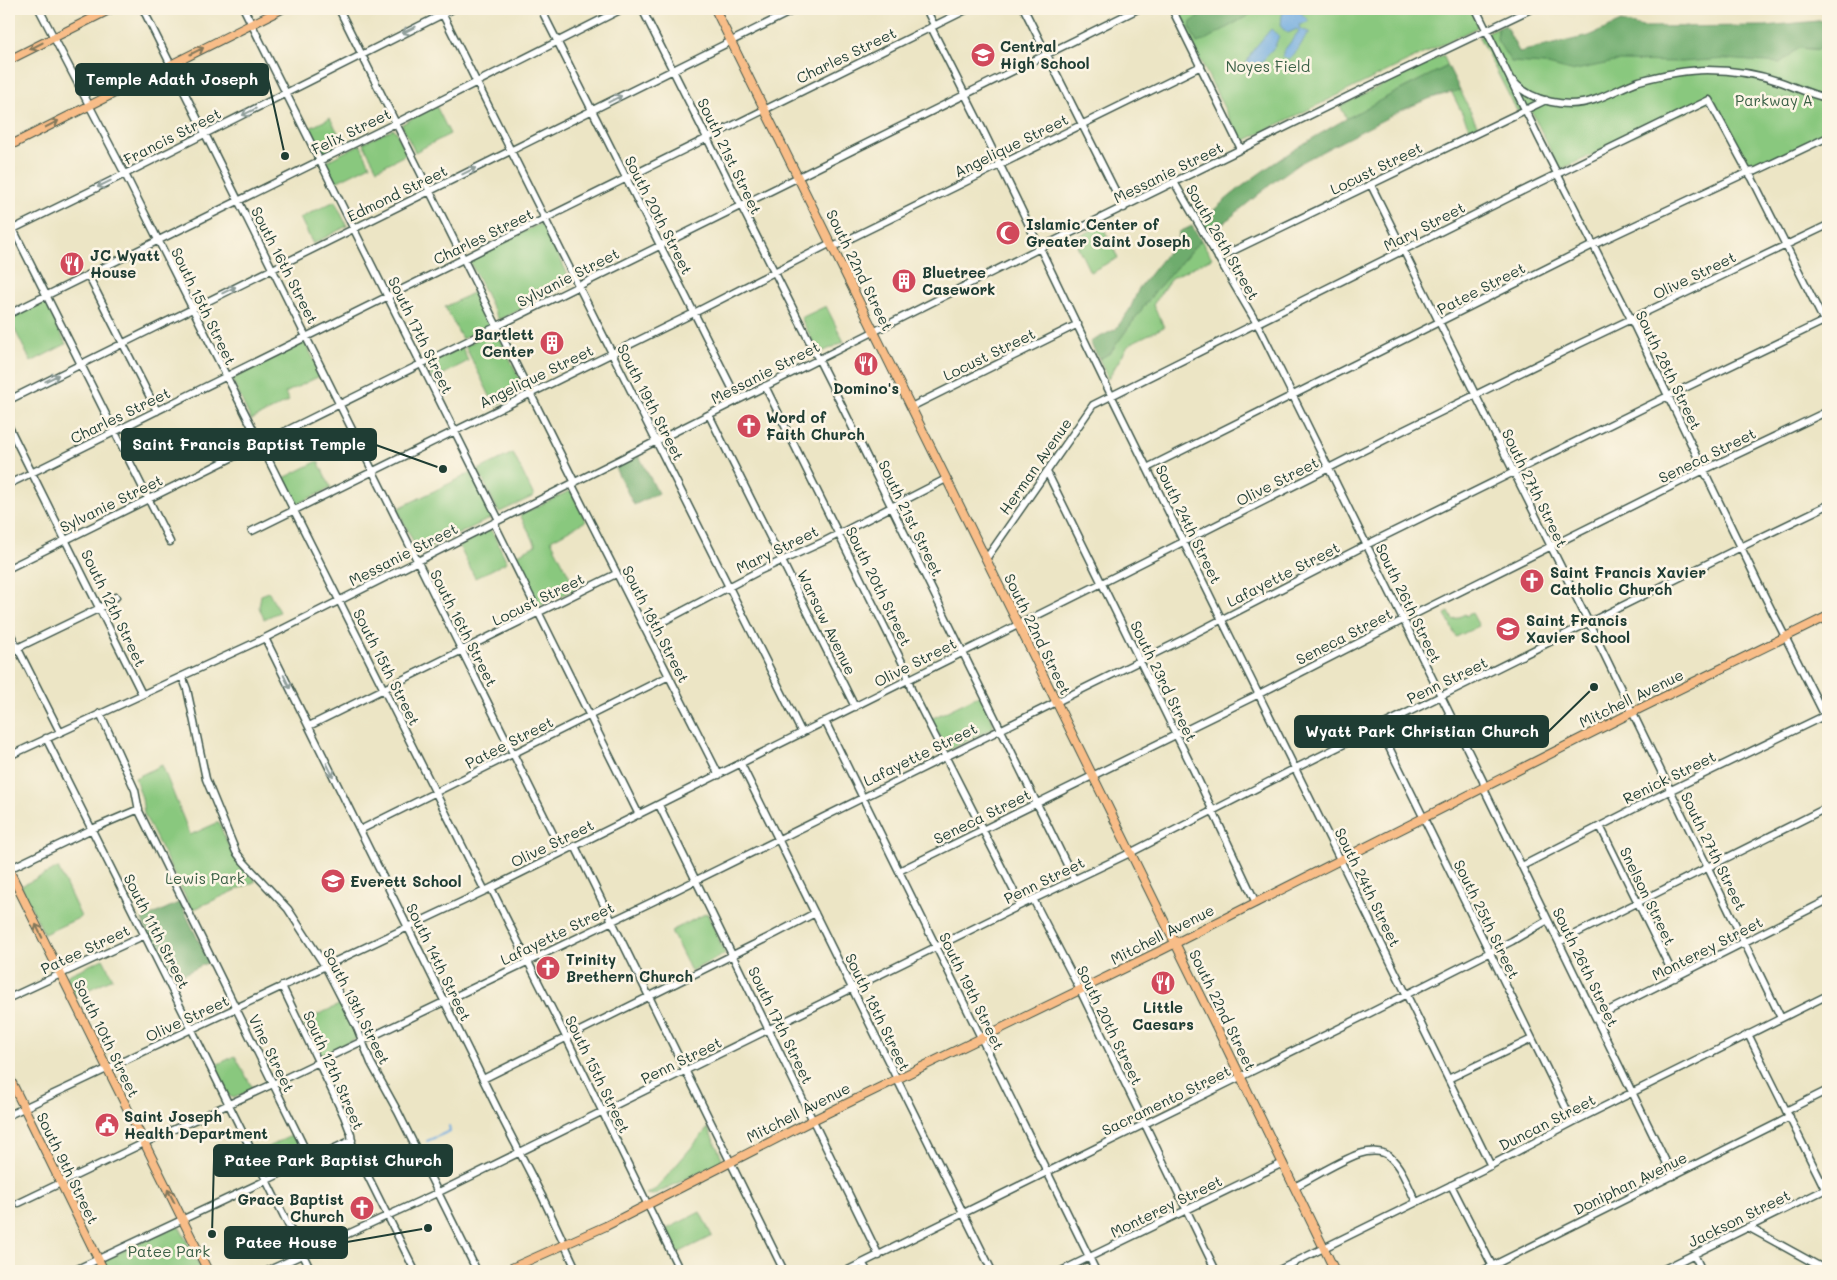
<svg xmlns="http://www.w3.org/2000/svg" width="1837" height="1280" font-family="Mali,sans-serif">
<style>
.green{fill:#89c87e;stroke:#548259}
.forest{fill:#6eac6d;stroke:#467450}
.water{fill:#6eaadf;stroke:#46748a}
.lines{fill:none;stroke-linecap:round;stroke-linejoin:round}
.stream{stroke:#6eaadf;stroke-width:2}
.minor-casing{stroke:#3e564a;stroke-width:9}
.major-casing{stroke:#3e564a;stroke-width:10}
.minor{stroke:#fff;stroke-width:6}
.major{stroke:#f8bd88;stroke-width:8}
.oneway{stroke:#8f9e9a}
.oneway2{stroke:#81775a}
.labels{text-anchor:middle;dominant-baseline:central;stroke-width:5;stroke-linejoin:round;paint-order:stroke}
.poi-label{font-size:15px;font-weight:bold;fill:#1f3d34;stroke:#fcf5e5;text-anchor:start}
.street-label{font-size:15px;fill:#1f3d34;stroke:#fcf5e5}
.park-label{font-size:15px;fill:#3a6046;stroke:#fcf5e5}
.leader{fill:none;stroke:#1f3d34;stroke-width:2}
.callout-dot{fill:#1f3d34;stroke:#fcf5e5;stroke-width:2}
.callout{fill:#1f3d34;stroke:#1f3d34;stroke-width:2}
.callout-label{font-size:16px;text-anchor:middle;font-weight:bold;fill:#fff}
</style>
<rect width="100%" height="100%" fill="#fcf5e5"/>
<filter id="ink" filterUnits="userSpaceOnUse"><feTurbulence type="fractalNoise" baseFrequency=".02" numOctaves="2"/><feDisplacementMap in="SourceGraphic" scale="10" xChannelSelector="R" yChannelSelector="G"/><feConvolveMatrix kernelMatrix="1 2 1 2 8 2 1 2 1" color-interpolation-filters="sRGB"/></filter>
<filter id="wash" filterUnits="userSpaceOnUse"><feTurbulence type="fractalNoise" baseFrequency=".0096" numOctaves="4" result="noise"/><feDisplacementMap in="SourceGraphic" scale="20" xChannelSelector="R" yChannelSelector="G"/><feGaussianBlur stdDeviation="1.12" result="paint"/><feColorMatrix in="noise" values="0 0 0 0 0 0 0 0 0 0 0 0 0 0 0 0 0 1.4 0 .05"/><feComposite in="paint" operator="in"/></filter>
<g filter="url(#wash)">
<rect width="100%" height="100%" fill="#ece5c5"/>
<path class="green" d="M1175 9H1471L1478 25 1476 28 1244 141 1239 138Z
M1505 25 1519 52 1761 46 1828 50V134L1753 169 1746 165 1715 103 1712 100 1564 168H1561L1558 166 1532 112 1517 111 1479 37Z
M1443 55 1448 66 1406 87 1347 119 1340 106Z
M1460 90 1479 129 1472 133 1451 91Z
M436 106 450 134 415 152 402 126V124Z
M330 118 344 144 322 155 308 129Z
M393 129 396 131 407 154 377 169 363 143Z
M360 144 370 165 334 183 325 162Z
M335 201 347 226 313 244 300 218Z
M541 223 545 226 572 284 501 319H498L469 260Z
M1102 225 1118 258 1090 272 1074 239Z
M1201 240 1212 258 1171 278 1153 305 1164 327 1135 341 1127 347 1108 379 1099 359 1110 353 1155 291Z
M476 291 491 323 490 325 462 339 445 307Z
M42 302 47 305 66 344 31 362 9 318Z
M826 306 844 342 820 353 818 352 801 318Z
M493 332 498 334 525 390 495 406 465 346Z
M303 342 306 344 322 375 285 393 289 401 251 420 232 379Z
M462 347 468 361 433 380 427 367V365Z
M513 453 534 496 500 512 498 511 478 470Z
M318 461 331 488 295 505 282 479Z
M471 473 492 516 491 518 422 552 418 551 397 509Z
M569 491 572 493 586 521 551 540 576 589 542 605 536 602 514 556 536 545 520 515Z
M490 530 493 533 507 562 475 578 459 546Z
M269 592 279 612 264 619 259 607 261 595Z
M1449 612 1453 620 1465 614 1466 616 1472 613 1479 626 1456 637 1445 614Z
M980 695 993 722V728L949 750 946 749 931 719Z
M162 765 190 835 219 822C228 848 237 862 256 881L192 910 144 814 142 798 135 778Z
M58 868 81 917 44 934 21 886Z
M707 913 725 953 723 955 691 971 671 931Z
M103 959 113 978 75 996 67 978 68 975Z
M341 1004 358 1038 320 1055 302 1022Z
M235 1056 253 1089 234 1098 229 1096 214 1066Z
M708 1128 722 1158 721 1162 653 1195 646 1194 656 1189Z
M295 1134 304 1157 269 1173 257 1152Z
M700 1212 712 1236 676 1254 665 1230Z
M175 1227 180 1228 202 1271H109L104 1262 105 1259Z"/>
<path class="forest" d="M1211 9H1256L1251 14 1205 40 1197 43 1190 29 1191 22Z
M1828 20V50L1799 48 1780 63 1725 59 1681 62 1619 61 1571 71 1544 64 1511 62 1497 40 1498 28 1505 25 1519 52 1589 36 1621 22 1643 27 1766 26Z
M1448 66 1460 90 1431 98 1404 109 1300 163 1276 180 1209 235 1201 222C1269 156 1363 108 1448 66Z
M1192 226 1201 240 1155 291 1110 353 1099 359 1090 342 1116 329 1130 309 1139 288 1178 239 1179 232Z
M639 456 658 493 634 505 615 468Z
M180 902 209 962 171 980 142 920Z"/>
<path class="water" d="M1285 9 1299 11 1309 21 1299 25 1300 29 1309 32V34H1307C1302 42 1297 54 1288 59L1283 57V52L1299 31 1297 29 1288 33 1281 27 1282 15Z
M1271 29 1279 36 1275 46 1255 70 1246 64 1253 50Z"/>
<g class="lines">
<path class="stream" d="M427 1141 450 1131 449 1126"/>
</g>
</g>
<g filter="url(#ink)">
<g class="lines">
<defs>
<path id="minor" d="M39 9 125 174 485 891
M143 9 562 852
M244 9 499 520
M339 9 575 483
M440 9 802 733
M541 9 738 400
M642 9 841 404 1074 879
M926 9 934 25
M1024 9 1124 208
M1172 9 1241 149
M1476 9 1539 138 1631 319 1762 591 1828 722
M931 27 982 128 1111 395 1491 1166
M1513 81C1531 102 1568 109 1594 100 1609 95 1624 86 1639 81 1661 75 1685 70 1707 70 1732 70 1758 74 1781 82 1797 88 1812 95 1828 98
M1174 182 1260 329 1483 781 1486 793 1673 1176
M1371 185 1589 623 1781 1018
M9 221 170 542
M9 231 125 174 453 9
M833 247 1201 66
M1218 258 1546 100
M88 275 157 411
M9 314 396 123 622 9
M765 386 906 670 911 689 1021 905
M9 400 796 9
M911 407 1078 324
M709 415 855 707
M9 427 142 694
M1147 468 1593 245 1748 172 1756 171 1828 137
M1047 472 1194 771 1256 903
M9 484 968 9
M572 485 719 775
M494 523 639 815
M252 531 694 313 831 243
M986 559 1093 405 1512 196 1709 100 1748 172 1752 178 1828 329
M9 568 1138 9
M647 630 759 571 825 541 946 479
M9 631 60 732
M265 638 501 1116 542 1196 577 1271
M9 652 100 608 116 597
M182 676 187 689 206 779 236 852 243 861 288 909 325 966 357 1028 371 1063 398 1112 477 1271
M100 713 135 790 139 811 310 1159
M825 721 1096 1271
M309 726 616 574
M1379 727 1573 1122
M46 738 192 1030 311 1271
M9 756 265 638 1040 248 1359 91 1531 9
M741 764 992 1271
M659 805 879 1256
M1600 826 1675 978
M360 830 669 676
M575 846 784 1271
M1522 866 1671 790 1828 714
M9 869 92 829 139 809
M899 871 1259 694 1403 620 1704 470 1828 411
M491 888 566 1037 680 1271
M1033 899 1080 990 1216 1271
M1559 942 1828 807
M282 986 344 1116 351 1134 352 1144 415 1271
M9 998 145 935
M1596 1017 1828 900
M1748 1034 1825 1189
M483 1079 775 934 815 913
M1448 1079 1532 1039
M1786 1111 1828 1090
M9 1115 491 888 1102 583 1400 432 1581 343 1828 225
M1451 1185 1495 1271
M1294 1187C1314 1177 1339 1161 1359 1154 1368 1151 1382 1150 1389 1156 1402 1167 1409 1188 1416 1202
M19 1203 144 1143 273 1084 654 901 1182 640 1366 545 1668 396 1828 319
M1748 1227 1828 1271
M1694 1254 1702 1271
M863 1264 867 1271
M73 1271 352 1140
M267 1271 437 1193 1021 905 1130 853 1296 768 1741 547 1828 505
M846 1271 1364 1016 1512 941 1548 920
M1061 1271 1283 1163
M1277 1271 1482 1170 1573 1122 1828 995
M1482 1271 1790 1117
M1660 1271 1828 1188"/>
<path id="major" d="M715 9 1215 1024 1335 1271
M9 60 111 9
M9 146 282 9
M9 870 208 1271
M9 1077 104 1271
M505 1271 606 1226 813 1120 1162 950 1633 712 1828 616"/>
</defs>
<use href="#minor" class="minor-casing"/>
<use href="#major" class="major-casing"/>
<use href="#minor" class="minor"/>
<use href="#major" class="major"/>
</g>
<defs><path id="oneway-shaft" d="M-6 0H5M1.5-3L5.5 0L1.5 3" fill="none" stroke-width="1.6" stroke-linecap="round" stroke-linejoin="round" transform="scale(1.25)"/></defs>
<g class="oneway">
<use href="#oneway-shaft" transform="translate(409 30) rotate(154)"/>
<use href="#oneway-shaft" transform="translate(615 99) rotate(-27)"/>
<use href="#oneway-shaft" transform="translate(249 112) rotate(153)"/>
<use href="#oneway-shaft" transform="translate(469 171) rotate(-26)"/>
<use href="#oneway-shaft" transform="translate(104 184) rotate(154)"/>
<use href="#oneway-shaft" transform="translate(229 290) rotate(-26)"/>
<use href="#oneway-shaft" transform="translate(52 378) rotate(-26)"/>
<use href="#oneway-shaft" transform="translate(287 682) rotate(64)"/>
<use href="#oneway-shaft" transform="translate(330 770) rotate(64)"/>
</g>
<g class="oneway2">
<use href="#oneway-shaft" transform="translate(36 46) rotate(153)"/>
<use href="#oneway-shaft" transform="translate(197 51) rotate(-27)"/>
<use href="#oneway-shaft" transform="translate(52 124) rotate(-27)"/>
<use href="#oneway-shaft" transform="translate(39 931) rotate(-116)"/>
<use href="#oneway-shaft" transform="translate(171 1196) rotate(-117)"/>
</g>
</g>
<defs>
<symbol id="school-disc" viewBox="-11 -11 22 22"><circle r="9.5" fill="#d1495b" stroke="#fcf5e5"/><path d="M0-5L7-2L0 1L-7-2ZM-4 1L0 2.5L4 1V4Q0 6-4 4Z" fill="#fff"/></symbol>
<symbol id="mosque-disc" viewBox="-11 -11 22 22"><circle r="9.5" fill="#d1495b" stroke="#fcf5e5"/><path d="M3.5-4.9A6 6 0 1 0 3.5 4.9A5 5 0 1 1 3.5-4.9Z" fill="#fff"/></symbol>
<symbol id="restaurant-disc" viewBox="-11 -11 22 22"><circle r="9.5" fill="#d1495b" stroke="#fcf5e5"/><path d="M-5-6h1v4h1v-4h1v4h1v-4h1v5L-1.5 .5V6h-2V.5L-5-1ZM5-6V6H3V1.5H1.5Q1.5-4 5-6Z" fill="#fff"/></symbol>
<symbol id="building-disc" viewBox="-11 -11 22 22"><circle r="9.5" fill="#d1495b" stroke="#fcf5e5"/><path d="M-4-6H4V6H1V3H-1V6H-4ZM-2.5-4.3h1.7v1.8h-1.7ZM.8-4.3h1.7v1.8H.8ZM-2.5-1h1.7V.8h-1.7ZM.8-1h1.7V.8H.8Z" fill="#fff"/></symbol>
<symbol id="church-disc" viewBox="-11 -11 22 22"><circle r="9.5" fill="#d1495b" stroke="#fcf5e5"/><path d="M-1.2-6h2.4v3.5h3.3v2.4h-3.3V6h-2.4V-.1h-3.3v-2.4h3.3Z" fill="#fff"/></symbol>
<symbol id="civic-disc" viewBox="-11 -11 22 22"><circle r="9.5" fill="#d1495b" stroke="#fcf5e5"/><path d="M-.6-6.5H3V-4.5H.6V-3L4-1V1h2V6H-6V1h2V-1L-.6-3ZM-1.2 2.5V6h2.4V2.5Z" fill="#fff"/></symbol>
</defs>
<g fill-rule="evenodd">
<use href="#school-disc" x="969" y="41" width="28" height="28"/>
<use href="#mosque-disc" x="994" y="219" width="28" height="28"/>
<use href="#restaurant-disc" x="58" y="250" width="28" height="28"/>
<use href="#building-disc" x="890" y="267" width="28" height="28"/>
<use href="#building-disc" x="538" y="329" width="28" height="28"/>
<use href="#restaurant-disc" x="852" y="350" width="28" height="28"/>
<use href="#church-disc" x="735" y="412" width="28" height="28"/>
<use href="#church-disc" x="1518" y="567" width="28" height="28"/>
<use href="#school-disc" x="1494" y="615" width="28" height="28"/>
<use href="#school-disc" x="319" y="867" width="28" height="28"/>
<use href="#church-disc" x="534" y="954" width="28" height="28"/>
<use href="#restaurant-disc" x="1149" y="969" width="28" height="28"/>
<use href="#civic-disc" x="93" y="1111" width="28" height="28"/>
<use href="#church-disc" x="348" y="1194" width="28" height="28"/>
</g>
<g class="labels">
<g class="poi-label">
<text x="1000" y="46">Central<tspan x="1000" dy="17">High School</tspan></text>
<text x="1026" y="224">Islamic Center of<tspan x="1026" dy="17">Greater Saint Joseph</tspan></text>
<text x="90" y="255">JC Wyatt<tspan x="90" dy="17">House</tspan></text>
<text x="922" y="272">Bluetree<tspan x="922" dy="17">Casework</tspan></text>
<text x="534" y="334" text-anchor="end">Bartlett<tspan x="534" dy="17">Center</tspan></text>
<text x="866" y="388" text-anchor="middle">Domino's</text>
<text x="766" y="417">Word of<tspan x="766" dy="17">Faith Church</tspan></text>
<text x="1550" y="572">Saint Francis Xavier<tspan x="1550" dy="17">Catholic Church</tspan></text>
<text x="1526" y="620">Saint Francis<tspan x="1526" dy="17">Xavier School</tspan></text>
<text x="350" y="881">Everett School</text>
<text x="566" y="959">Trinity<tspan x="566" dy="17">Brethern Church</tspan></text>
<text x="1163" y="1007" text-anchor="middle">Little<tspan x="1163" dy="17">Caesars</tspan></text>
<text x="124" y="1116">Saint Joseph<tspan x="124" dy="17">Health Department</tspan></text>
<text x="344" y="1199" text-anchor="end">Grace Baptist<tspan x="344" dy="17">Church</tspan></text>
</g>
<g class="street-label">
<text transform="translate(846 55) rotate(-26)">Charles Street</text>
<text transform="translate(351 131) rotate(-26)">Felix Street</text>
<text transform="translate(172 136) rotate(-27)">Francis Street</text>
<text transform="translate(1011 145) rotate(-26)">Angelique Street</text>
<text transform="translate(730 156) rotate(64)">South 21st Street</text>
<text transform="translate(1376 168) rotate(-26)">Locust Street</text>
<text transform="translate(1168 172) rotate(-26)">Messanie Street</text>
<text transform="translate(397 193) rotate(-26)">Edmond Street</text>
<text transform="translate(659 215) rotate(63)">South 20th Street</text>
<text transform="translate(1424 226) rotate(-27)">Mary Street</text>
<text transform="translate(483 236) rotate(-26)">Charles Street</text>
<text transform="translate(1223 242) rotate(60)">South 26th Street</text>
<text transform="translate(285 265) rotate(63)">South 16th Street</text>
<text transform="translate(860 270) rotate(64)">South 22nd Street</text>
<text transform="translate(1694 275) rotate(-26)">Olive Street</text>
<text transform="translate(568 277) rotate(-27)">Sylvanie Street</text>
<text transform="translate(1481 288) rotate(-27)">Patee Street</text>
<text transform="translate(204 306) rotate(64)">South 15th Street</text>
<text transform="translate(421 335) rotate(64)">South 17th Street</text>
<text transform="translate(989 354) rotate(-26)">Locust Street</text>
<text transform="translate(1669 370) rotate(64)">South 28th Street</text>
<text transform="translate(765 372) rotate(-27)">Messanie Street</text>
<text transform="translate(536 376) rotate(-26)">Angelique Street</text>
<text transform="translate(651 402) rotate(63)">South 19th Street</text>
<text transform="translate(120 415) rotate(-26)">Charles Street</text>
<text transform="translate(1707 455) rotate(-26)">Seneca Street</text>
<text transform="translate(1035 466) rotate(-55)">Herman Avenue</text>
<text transform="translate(1277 481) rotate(-27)">Olive Street</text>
<text transform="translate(1535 488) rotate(64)">South 27th Street</text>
<text transform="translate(111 503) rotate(-26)">Sylvanie Street</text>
<text transform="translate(911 518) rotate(64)">South 21st Street</text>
<text transform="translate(1189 524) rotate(64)">South 24th Street</text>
<text transform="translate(777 549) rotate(-26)">Mary Street</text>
<text transform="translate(403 554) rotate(-27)">Messanie Street</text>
<text transform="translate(1283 574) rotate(-27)">Lafayette Street</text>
<text transform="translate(879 586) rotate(64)">South 20th Street</text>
<text transform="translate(538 599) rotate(-26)">Locust Street</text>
<text transform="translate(1409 603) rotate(64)">South 26th Street</text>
<text transform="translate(114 608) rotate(64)">South 12th Street</text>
<text transform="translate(827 622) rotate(64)">Warsaw Avenue</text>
<text transform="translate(656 624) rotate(63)">South 18th Street</text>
<text transform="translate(464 628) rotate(63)">South 16th Street</text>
<text transform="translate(1038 634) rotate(64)">South 22nd Street</text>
<text transform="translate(1344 636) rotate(-27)">Seneca Street</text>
<text transform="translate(915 662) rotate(-27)">Olive Street</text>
<text transform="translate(387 667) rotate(63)">South 15th Street</text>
<text transform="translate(1447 680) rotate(-26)">Penn Street</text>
<text transform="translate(1164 681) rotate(64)">South 23rd Street</text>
<text transform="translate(1631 698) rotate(-26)">Mitchell Avenue</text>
<text transform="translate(509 742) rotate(-27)">Patee Street</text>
<text transform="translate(920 754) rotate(-26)">Lafayette Street</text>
<text transform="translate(1669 777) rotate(-26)">Renick Street</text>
<text transform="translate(982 816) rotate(-26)">Seneca Street</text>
<text transform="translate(552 843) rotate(-26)">Olive Street</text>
<text transform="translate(1714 851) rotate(64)">South 27th Street</text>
<text transform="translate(1044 880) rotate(-26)">Penn Street</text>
<text transform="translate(1368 887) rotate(64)">South 24th Street</text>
<text transform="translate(1648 896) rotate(64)">Snelson Street</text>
<text transform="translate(1487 919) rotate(64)">South 25th Street</text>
<text transform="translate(157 931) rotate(63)">South 11th Street</text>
<text transform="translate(557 933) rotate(-26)">Lafayette Street</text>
<text transform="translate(1162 934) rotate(-27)">Mitchell Avenue</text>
<text transform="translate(1707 948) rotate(-27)">Monterey Street</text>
<text transform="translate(85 949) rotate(-25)">Patee Street</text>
<text transform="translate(439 962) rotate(64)">South 14th Street</text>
<text transform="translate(1586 967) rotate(64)">South 26th Street</text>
<text transform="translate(972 991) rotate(64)">South 19th Street</text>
<text transform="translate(357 1006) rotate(63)">South 13th Street</text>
<text transform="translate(1223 1010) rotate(64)">South 22nd Street</text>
<text transform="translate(878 1012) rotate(64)">South 18th Street</text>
<text transform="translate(187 1018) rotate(-25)">Olive Street</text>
<text transform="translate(781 1025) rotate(64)">South 17th Street</text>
<text transform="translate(1110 1025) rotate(64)">South 20th Street</text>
<text transform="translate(107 1038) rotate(64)">South 10th Street</text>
<text transform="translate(272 1053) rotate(64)">Vine Street</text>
<text transform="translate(681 1060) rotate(-26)">Penn Street</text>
<text transform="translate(334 1070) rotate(66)">South 12th Street</text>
<text transform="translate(598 1074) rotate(64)">South 15th Street</text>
<text transform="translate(1166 1100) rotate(-26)">Sacramento Street</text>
<text transform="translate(798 1112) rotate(-27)">Mitchell Avenue</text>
<text transform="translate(1547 1122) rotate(-27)">Duncan Street</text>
<text transform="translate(68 1168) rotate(64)">South 9th Street</text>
<text transform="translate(1630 1183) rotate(-26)">Doniphan Avenue</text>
<text transform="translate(1166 1206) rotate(-26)">Monterey Street</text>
<text transform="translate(1739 1218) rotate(-26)">Jackson Street</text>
</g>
<g class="park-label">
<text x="1268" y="66">Noyes Field</text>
<text x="1774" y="100">Parkway A</text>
<text x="205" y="878">Lewis Park</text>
<text x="169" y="1251">Patee Park</text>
</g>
</g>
<path class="leader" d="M285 156L268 79M443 469L376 445M1594 687L1548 732M212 1234L214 1160M428 1228L347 1242"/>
<g class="callout-dot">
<circle cx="285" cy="156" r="5"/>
<circle cx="443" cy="469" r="5"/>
<circle cx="1594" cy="687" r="5"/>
<circle cx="212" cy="1234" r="5"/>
<circle cx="428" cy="1228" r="5"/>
</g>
<g class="callout">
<rect x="76" y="64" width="192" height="31" rx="5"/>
<rect x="122" y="429" width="254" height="31" rx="5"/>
<rect x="1295" y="716" width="253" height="31" rx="5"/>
<rect x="214" y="1145" width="238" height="31" rx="5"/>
<rect x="225" y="1227" width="122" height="31" rx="5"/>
</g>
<g class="callout-label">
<text x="172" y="85">Temple Adath Joseph</text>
<text x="249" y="450">Saint Francis Baptist Temple</text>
<text x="1422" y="737">Wyatt Park Christian Church</text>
<text x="333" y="1166">Patee Park Baptist Church</text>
<text x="286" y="1248">Patee House</text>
</g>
<rect width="1837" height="1280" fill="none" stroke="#fcf5e5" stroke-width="30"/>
</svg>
